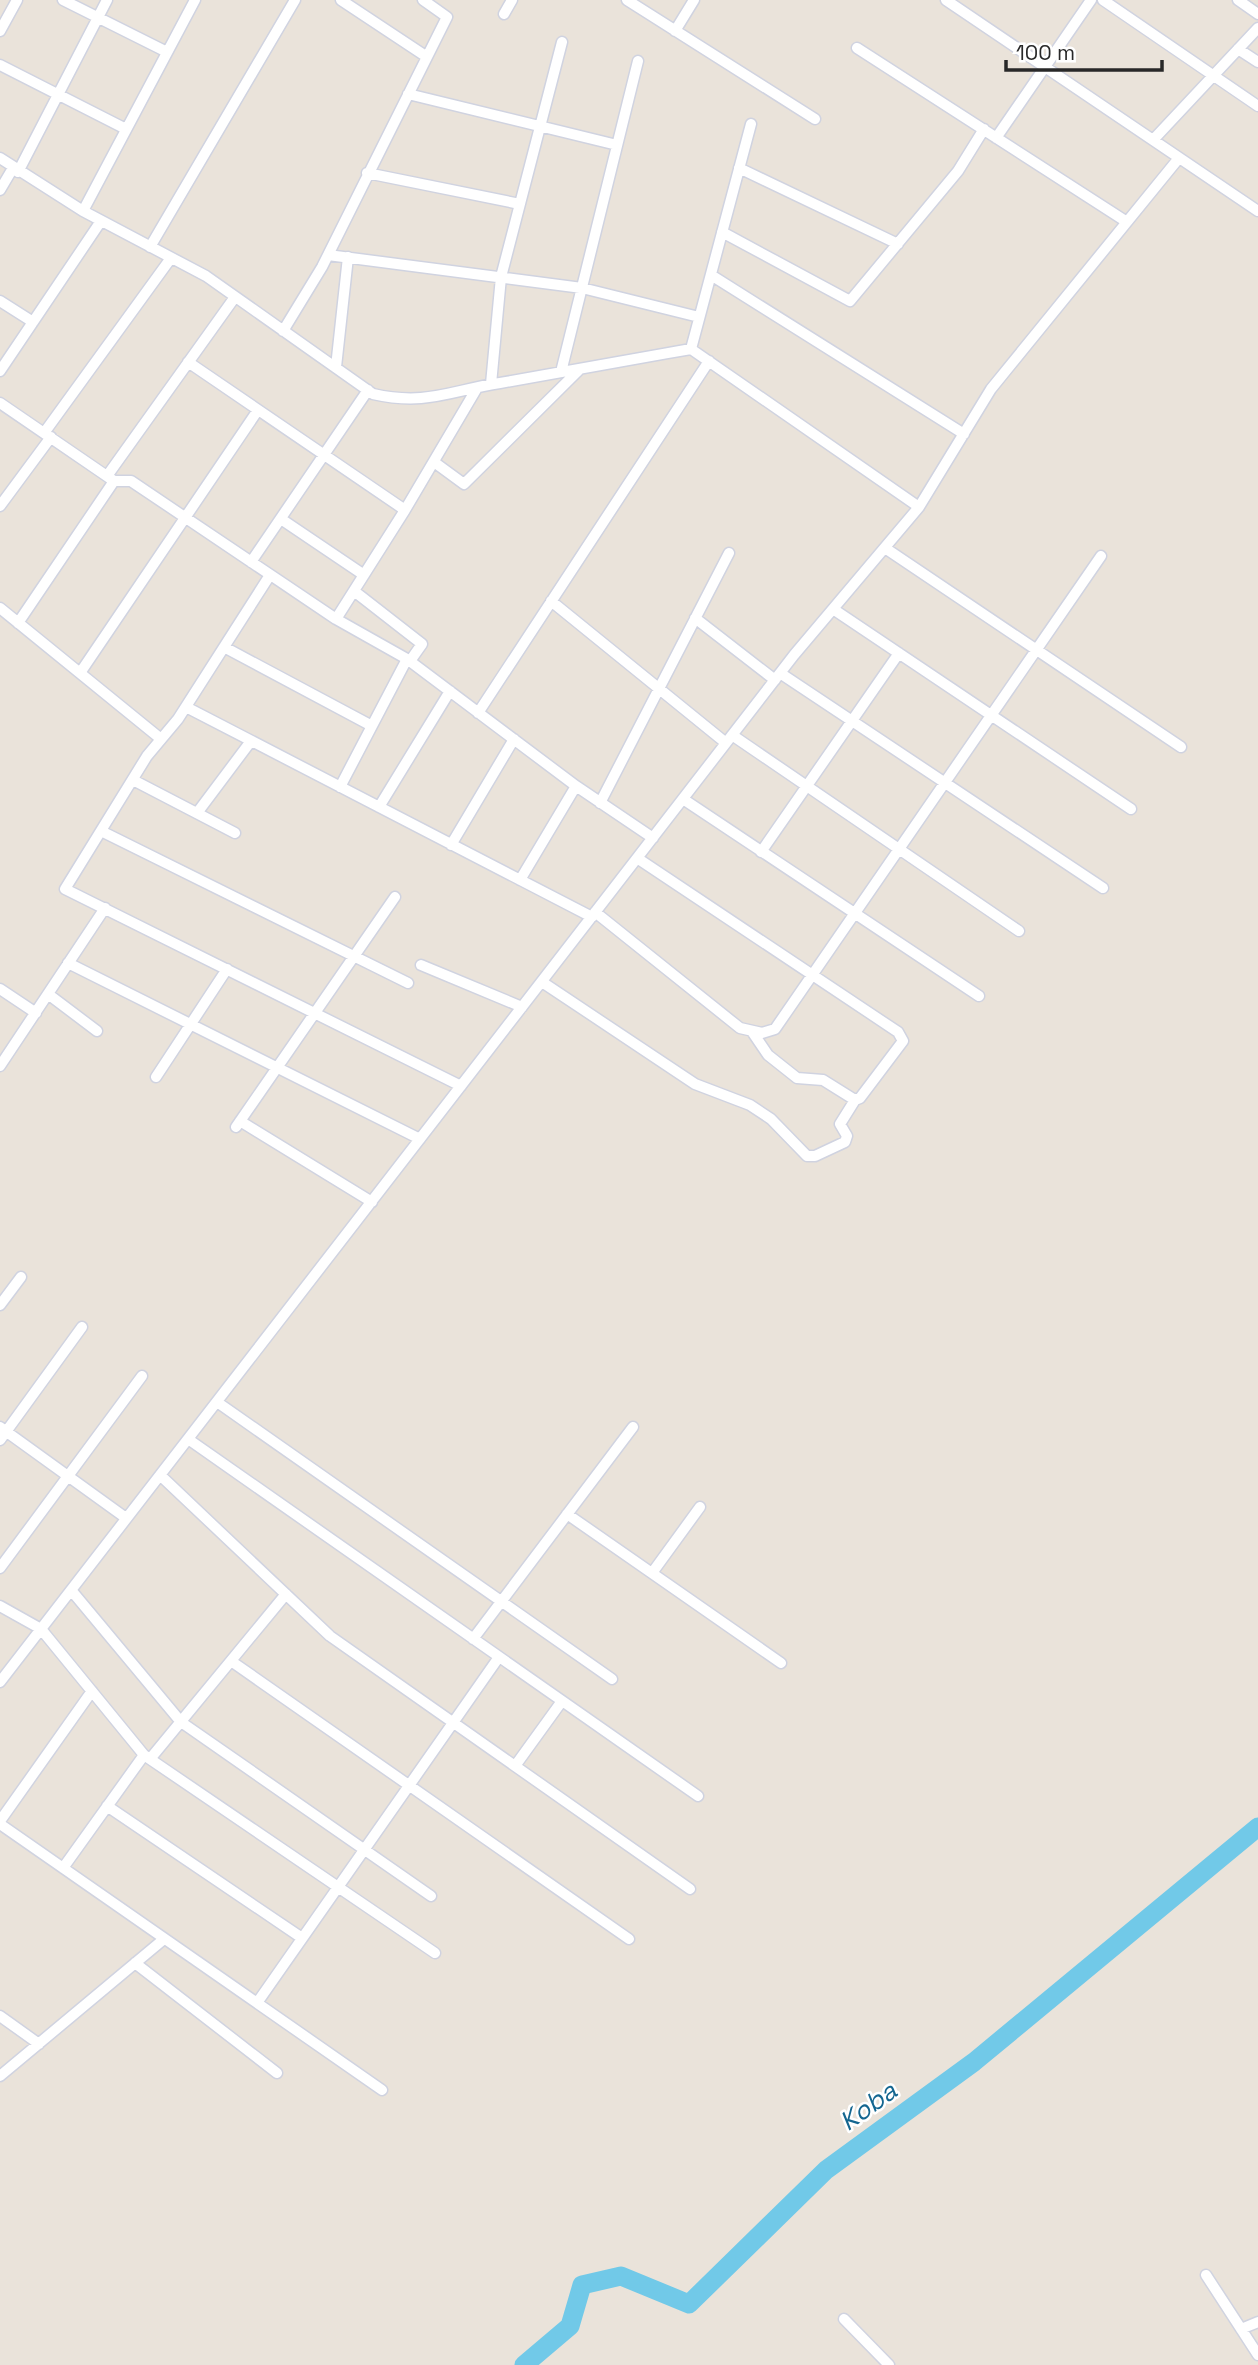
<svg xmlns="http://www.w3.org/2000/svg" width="1258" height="2365" font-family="'Space Grotesk',sans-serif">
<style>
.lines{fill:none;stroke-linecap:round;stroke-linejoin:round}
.river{stroke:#71c9e8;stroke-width:19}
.street-casing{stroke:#d0d3e0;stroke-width:13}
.street{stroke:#fff;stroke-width:10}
.labels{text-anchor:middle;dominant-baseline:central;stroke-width:5;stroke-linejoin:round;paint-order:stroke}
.water-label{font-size:26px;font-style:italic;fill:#146690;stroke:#fff}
</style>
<rect width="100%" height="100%" fill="#eae3da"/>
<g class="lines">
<path class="river" d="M524 2365 570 2326 582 2285 621 2276 689 2304 826 2170 974 2062 1258 1827"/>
<defs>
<path id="street" d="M63 0 167 52
M341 0 427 57
M627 0 815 119
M946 0 1258 211
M1103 0 1258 106
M1238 0 1258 14
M504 14 512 0
M0 31 17 0
M675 31 694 0
M857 48 1127 222
M1238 49 1258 62
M0 65 126 129
M408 94 617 145
M996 138 1091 0
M1153 140 1258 28
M0 158 83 211 206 276 373 394C426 406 449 391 500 383 563 372 627 360 691 349L919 507
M739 168 898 244
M18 172 107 0
M367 173 520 204
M0 190 13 168
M83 211 195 0
M722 232 850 301 958 171 984 129
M150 247 295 0
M328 255 582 288 699 317
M711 275 964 434
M0 301 33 322
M283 331 322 267 447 17 423 0
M691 349 751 124
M188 362 405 510
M336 367 348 257
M0 371 101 221
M561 372 638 61
M491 384 501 277 562 42
M0 403 114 481H131L336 619 407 659 576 786 653 838
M44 433 171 258
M434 462 464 484 579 370
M107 476 235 297
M0 506 51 437
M281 519 364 575
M885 548 1181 747
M251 562 368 390
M270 575 178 719 147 756 65 889 461 1086
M354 591 422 644 410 661
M551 601 726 743
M0 608 161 739
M833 609 1131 809
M695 618 775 680
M336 619 405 510 477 388
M18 623 114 481
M224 647 372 726
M80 673 258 410
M780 673 1103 888
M186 707 592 917
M478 713 709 361
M732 735 1019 931
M133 780 235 833
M340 787 407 659
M683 799 979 996
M600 803 729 553
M379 807 450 691
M197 813 251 741
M101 831 408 983
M451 845 514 739
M761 852 899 653
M637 858 898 1032 903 1041 860 1098 855 1100 823 1080 797 1078 768 1055 753 1033
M520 880 576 786
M595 912 740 1028 762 1033 775 1029 1101 556
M68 963 420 1139
M421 965 522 1007
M542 982 695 1084 750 1105 771 1119 807 1156H815L845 1142 847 1136 840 1124 855 1100
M0 989 36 1013
M48 994 97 1031
M0 1066 105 908
M156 1077 227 969
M240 1121 372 1202
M236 1127 395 897
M0 1305 21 1277
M217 1402 612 1679
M0 1427 126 1518
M188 1439 698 1796
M0 1440 82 1327
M160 1475 330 1636 690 1889
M567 1514 781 1663
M0 1568 142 1376
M652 1573 700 1507
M71 1590 181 1722 431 1896
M0 1606 41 1629 144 1755 435 1953
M473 1639 633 1427
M231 1661 629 1939
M0 1682 794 655 919 507 991 389 1179 158
M150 1759 286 1594
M515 1766 562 1701
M107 1806 302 1938
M0 1821 92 1691
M0 1824 382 2090
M63 1868 144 1755
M135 1963 277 2073
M257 2003 499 1657
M0 2016 39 2044
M0 2076 164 1939
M1206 2275 1258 2355
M844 2319 889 2365
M1241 2329 1258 2322"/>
</defs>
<use href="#street" class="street-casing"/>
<use href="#street" class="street"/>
</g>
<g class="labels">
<g class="water-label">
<text transform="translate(868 2106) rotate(-36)">Koba</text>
</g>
</g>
<path d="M1006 60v10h156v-10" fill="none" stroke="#282828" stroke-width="3.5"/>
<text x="1016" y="60" font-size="21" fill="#282828" stroke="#ffffff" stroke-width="5" paint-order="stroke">100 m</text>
</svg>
